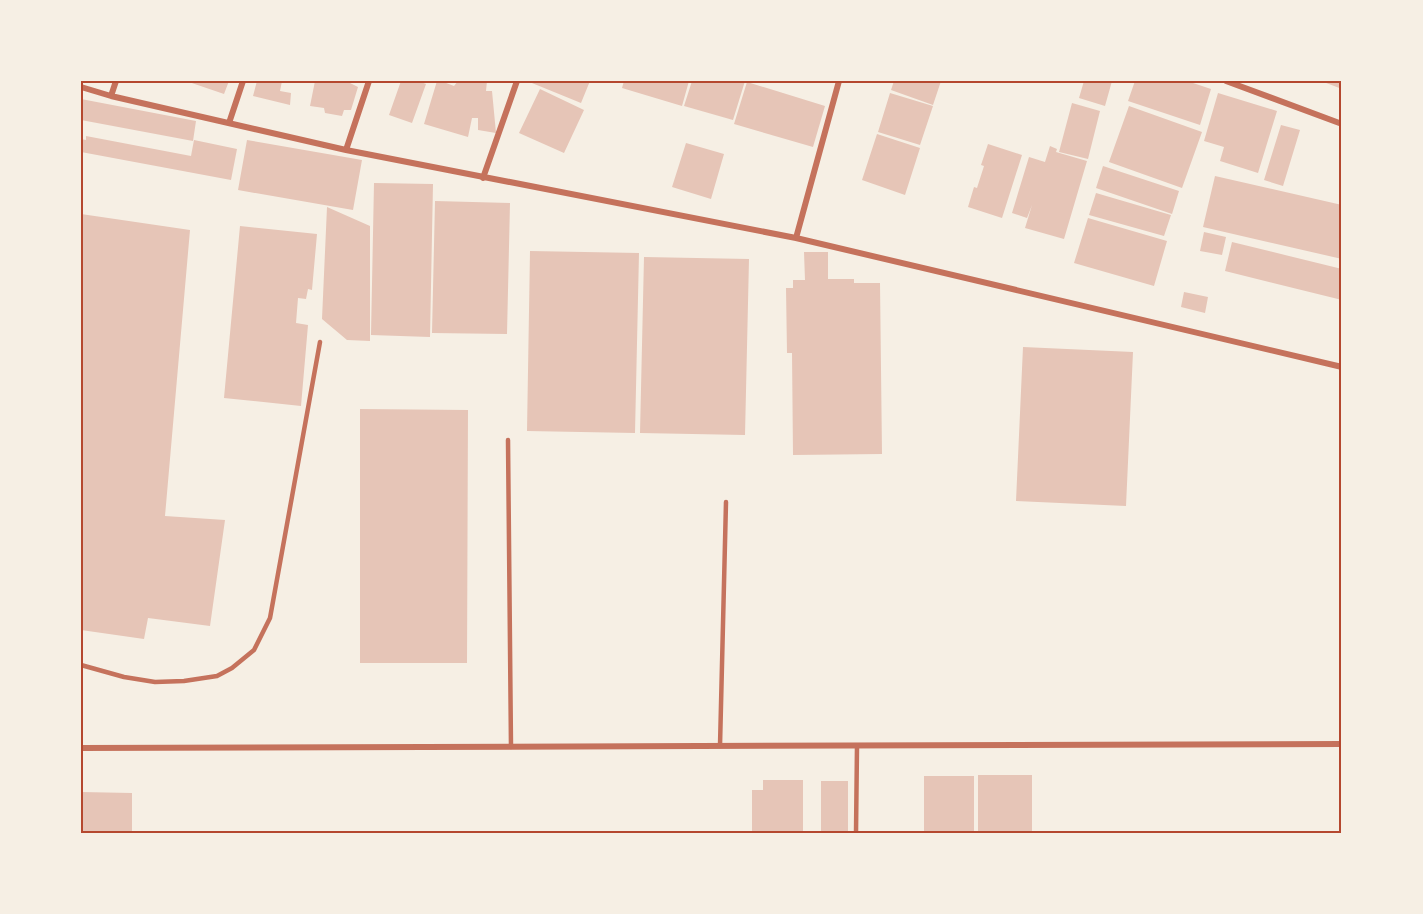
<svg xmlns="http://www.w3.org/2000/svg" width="1423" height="914" font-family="'Varela Round',sans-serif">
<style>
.building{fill:#e6c5b7}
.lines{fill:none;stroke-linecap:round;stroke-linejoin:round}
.service{stroke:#c5725c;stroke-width:4.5}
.minor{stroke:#c5725c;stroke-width:6}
.neatline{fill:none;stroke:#b5482f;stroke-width:2}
</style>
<rect width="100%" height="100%" fill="#f6efe4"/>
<path class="building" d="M186 81H229L224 94Z
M257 81H282L280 91 291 93 290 105 253 96Z
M315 81H346L358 87 351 110H344L342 116 325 113 324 108 310 106Z
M401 81H418L426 84 412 123 389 115Z
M437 81H441L454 86 458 81H487L486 91H492L496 133 478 130V118H472L468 137 424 124Z
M527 81H590L581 103Z
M624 81H689L682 106 622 88Z
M692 81H745L733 120 684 106Z
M894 81H941L933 105 891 90Z
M1084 81H1112L1105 106 1079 98Z
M1135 81H1187L1211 89 1200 125 1128 101Z
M1321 81H1342V89Z
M747 82 825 106 813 147 734 124Z
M540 89 584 110 564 153 519 133Z
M890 93 933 106 920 145 878 132Z
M1218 93 1277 111 1258 173 1220 161 1224 147 1204 141Z
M81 99 196 121 193 141 81 120Z
M1072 103 1100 111 1088 159 1059 152Z
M1129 106 1202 132 1182 188 1109 162Z
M1281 125 1300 130 1283 186 1264 180Z
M877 134 920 148 905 195 862 180Z
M86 136 191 156 194 140 237 149 231 180 81 152V139L86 140Z
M247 140 362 160 353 210 238 190Z
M686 143 724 154 711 199 672 187Z
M988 144 1022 155 1002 218 968 207 974 187 977 188 984 166 981 165Z
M1050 146 1057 149 1056 152 1087 161 1064 239 1025 228 1032 205 1027 218 1012 213 1029 157 1045 162Z
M1103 166 1179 191 1172 214 1096 188Z
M1215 176 1342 205V259L1203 227Z
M374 183 433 184 430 337 371 335Z
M1096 193 1171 215 1164 236 1089 215Z
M435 201 510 203 507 334 432 333Z
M327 207 370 226V341L347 340 322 319Z
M81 214 190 230 165 516 225 520 210 626 148 618 144 639 81 630Z
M1088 218 1167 241 1154 286 1074 263Z
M240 226 317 234 312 290 308 289 306 299 298 298 296 323 308 325 301 406 224 398Z
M1204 232 1226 237 1222 255 1200 251Z
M1232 242 1342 269V300L1225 271Z
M530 251 639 253 635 433 527 431Z
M804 252H828V279H854V283H880L882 454 793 455 792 353H787L786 288H793V280H805Z
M644 257 749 259 745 435 640 433Z
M1184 292 1208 297 1205 313 1181 307Z
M1023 347 1133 352 1126 506 1016 501Z
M360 409 468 410 467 663H360Z
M978 775H1032V833H978Z
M924 776H974V833H924Z
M763 780H803V833H752V790H763Z
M821 781H848V833H821Z
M81 792 132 793V833H81Z"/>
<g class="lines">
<path class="service" d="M508 440 511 747
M81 665 124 677 155 682 184 681 217 676 232 668 254 650 270 618 320 342
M720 746 726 502
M856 833 857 746"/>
<path class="minor" d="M1226 81 1342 124
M81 87 111 96 346 150 796 238 1342 367
M111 96 116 81
M229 123 243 81
M346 150 369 81
M483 178 517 81
M796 238 839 81
M81 748 1342 744"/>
</g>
<rect width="1423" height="914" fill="none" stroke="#f6efe4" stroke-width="165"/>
<rect x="82" y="82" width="1258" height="750" class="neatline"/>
</svg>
